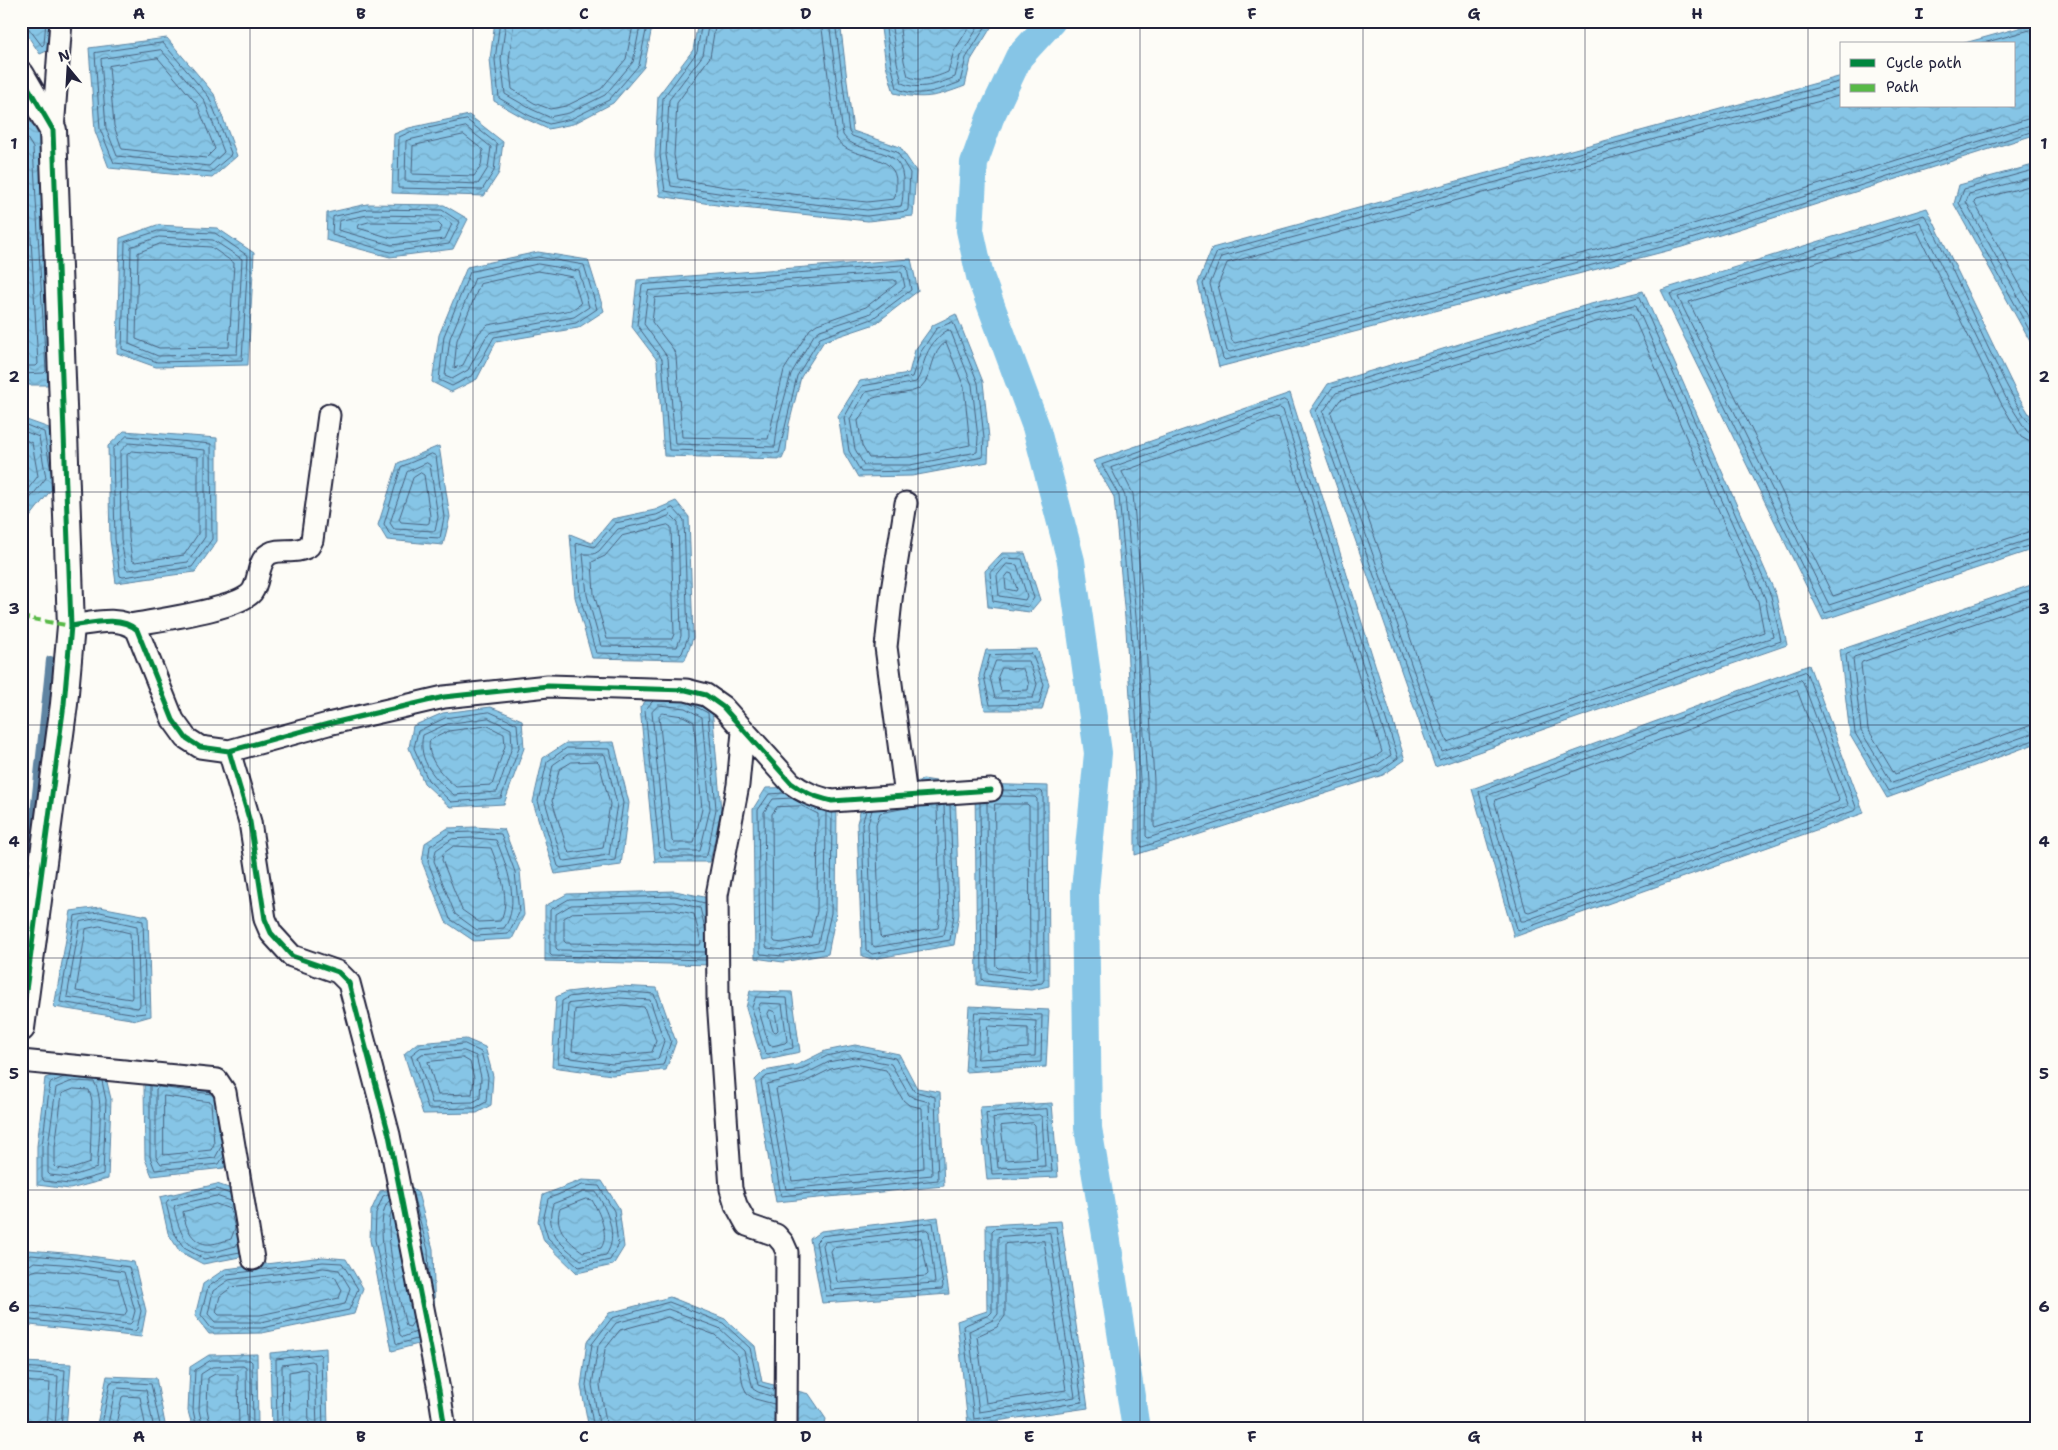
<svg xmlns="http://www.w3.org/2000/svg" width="2058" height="1450" font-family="'Shantell Sans',sans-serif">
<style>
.water{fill:url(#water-waves);stroke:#5e84a2}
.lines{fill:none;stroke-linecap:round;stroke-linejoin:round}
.shore{stroke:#4a637f;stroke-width:1}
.stream{stroke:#5e84a2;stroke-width:8}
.canal{stroke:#86c5e6;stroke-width:28}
.minor-casing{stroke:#22223b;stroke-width:25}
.tertiary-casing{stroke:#22223b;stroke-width:30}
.minor{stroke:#fdfcf7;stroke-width:21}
.tertiary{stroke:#fdfcf7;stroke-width:26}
.quiet{stroke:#58b947;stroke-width:4;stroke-dasharray:8 4;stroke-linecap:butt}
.cycleway-casing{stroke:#fdfcf7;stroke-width:8}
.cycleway{stroke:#00873e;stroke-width:5}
.grid{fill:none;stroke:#22223b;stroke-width:1;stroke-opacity:0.55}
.neatline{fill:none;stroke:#22223b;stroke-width:2}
.grid-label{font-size:16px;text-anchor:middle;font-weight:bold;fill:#22223b}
</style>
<defs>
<pattern id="water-waves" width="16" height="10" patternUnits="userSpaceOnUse" patternTransform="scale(1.25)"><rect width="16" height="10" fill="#86c5e6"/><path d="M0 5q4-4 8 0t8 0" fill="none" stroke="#73a9c6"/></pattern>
</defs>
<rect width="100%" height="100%" fill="#fdfcf7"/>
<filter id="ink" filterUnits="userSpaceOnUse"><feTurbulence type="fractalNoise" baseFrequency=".02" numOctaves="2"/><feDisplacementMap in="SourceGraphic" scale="10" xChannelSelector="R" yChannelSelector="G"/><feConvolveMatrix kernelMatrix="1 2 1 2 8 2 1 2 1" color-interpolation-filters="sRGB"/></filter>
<g filter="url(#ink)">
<path class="water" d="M21 21H51L49 50 40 54 21 26Z
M495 21H653V22L644 67 613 103 573 124 548 129 526 119 494 101 490 59Z
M698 21H840L853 131 900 147 916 171 913 216 868 221 723 206 660 196 655 156 658 96 693 50Z
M880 21H995L971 60 965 86C936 97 924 100 894 93L886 65Z
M2037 23V134L1682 247 1219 367 1198 283 1212 248 1842 76V106H2014V44H1961Z
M167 38 214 94 237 156 212 178 109 168 95 131 89 48Z
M21 106 44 144 58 385H21Z
M469 115 503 142 499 173 484 196 392 193 394 134 409 128Z
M2037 164V354L1954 204 1959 185Z
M367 204 444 205 468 219 453 249 390 257 326 240 327 213Z
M1927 208 2017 394 2037 427V548L1823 620 1661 290Z
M157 225 217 228 254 253 248 365 156 367 117 353 120 238Z
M538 252 588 260 604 311 578 328 496 342 477 379 451 392 432 382 439 335 467 267Z
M911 259 918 291 875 324 824 341 801 377 789 424 786 450 782 459 664 456 657 360 632 327 637 280Z
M1643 291 1776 595 1787 645 1435 767 1310 411 1328 384 1587 305Z
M956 314 983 382 989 438 988 462 912 476 858 477 844 453 838 416 860 381 909 373 915 350 933 325Z
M1290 393 1405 760 1383 775 1135 855V782L1126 629 1114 497 1093 461Z
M21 418 49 428 58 481 23 526H21Z
M124 431 217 438V541L195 572 116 583 110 540 108 446Z
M439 446 450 517 443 545 387 540 378 525 398 463Z
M676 501 689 517 693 638 685 660 592 658 575 597 570 534 592 543 612 519 655 510Z
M1002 553H1025L1040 600 1030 612 988 607 985 571Z
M2037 583V743L1887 798 1850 735 1840 650Z
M1037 649 1049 684 1042 710H985L979 676 986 650Z
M1809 665 1864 813 1514 937 1472 789Z
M653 693 688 697 712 708 721 810 710 862H655L640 707Z
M491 707 522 720 524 748 504 804 450 807 424 783 409 748 413 726 443 713Z
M614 742 629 803 621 865 555 874 533 802 543 758 566 743Z
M923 779 955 784 959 914 954 945 872 959 862 956 857 823 864 798 898 791Z
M975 784 1048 786 1049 986 1031 990 977 985Z
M806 787 837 800 836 913 828 954 783 962 755 958 753 809 766 788Z
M475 827 504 829 520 871 524 915 512 939 474 941 446 922 422 862 425 843 448 828Z
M675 891 709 898 713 965 545 961V906L567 894Z
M100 907 148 916 151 1016 137 1020 54 1007 71 911Z
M619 986 657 988 676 1042 666 1070 612 1075 552 1067 556 997 567 992Z
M750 991 792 992 800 1052 762 1060 746 1008Z
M969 1006 1049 1010 1046 1067 965 1072Z
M466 1039 485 1047 493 1076 491 1105 477 1113 423 1114 404 1054 417 1043Z
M855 1045 899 1054 917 1088 940 1092 944 1186 776 1202 755 1080 764 1071 797 1065 825 1051Z
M71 1070 106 1078 111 1099 108 1179 70 1189 37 1185V1146L45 1078Z
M155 1076 229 1084 233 1148 224 1168 152 1176 145 1159 144 1084Z
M1052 1103 1058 1177 987 1180 980 1107Z
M582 1180 602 1181 619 1208 624 1247 613 1265 577 1273 544 1241 538 1221 543 1195Z
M217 1184 246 1194 245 1256 203 1264 180 1252 168 1233 160 1197Z
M408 1186 418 1193 433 1249 435 1323 422 1343 392 1351 370 1240 371 1211 380 1191Z
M938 1217 949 1294 822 1303 810 1239 821 1231Z
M1061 1221 1088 1408 968 1425 957 1321 987 1311 986 1225Z
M28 1250 76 1254 134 1262 146 1311 141 1337 21 1324V1258Z
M323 1257 346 1259 363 1288 354 1314 262 1333 209 1334 195 1316 203 1284 225 1269Z
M670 1297 725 1319 755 1346 762 1382 809 1394 826 1419 824 1429H589L581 1386 587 1342 609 1313Z
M326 1348 328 1429H272L270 1353Z
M257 1354 258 1429H193L188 1411 190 1367 209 1355Z
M21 1362 71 1364 66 1429H21Z
M107 1376 156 1378 166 1429H96Z"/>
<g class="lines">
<path class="shore" d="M500 21 495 60 499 98 528 115 549 124 571 119 609 100 639 65 648 21
M506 21 501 59 505 94 531 109 549 117 569 113 605 95 633 62 641 21
M514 21 509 60 512 89 534 103 550 109 566 106 601 89 626 59 634 21
M702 21 697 52 663 98 660 155 665 191 724 201 867 216 907 211 908 209 910 173 897 152 852 136 849 132 835 21
M709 21 703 55 669 100 666 155 671 186 725 194 867 210 901 206C903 200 903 193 903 186 906 140 857 158 843 135L829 21
M716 21 710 57 677 103 674 155 678 179 726 187 867 202 894 199C896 194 896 189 896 184 898 150 848 162 836 138L821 21
M885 21 891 64 897 88C916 99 941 90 960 82L966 58 989 21
M891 21 897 62 902 83C918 91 939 84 955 77L960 56 982 21
M899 21 904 61 908 76C919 83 937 77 948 72L954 51 973 21
M21 24 27 26 42 46 44 44 46 21
M163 43 209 97 231 153 230 156 211 172 114 163 100 129 95 53Z
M1980 44 2037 28
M161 50 204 100 224 152 209 166 117 156 106 128 101 59Z
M158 58 197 104 215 149 206 158 122 149 114 126 109 66Z
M1842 81 1217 252 1203 284 1223 358 1225 360 1681 242 2037 130
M1842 88 1221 257 1210 284 1227 351 1230 352 1679 236 2037 123
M1842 95 1227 263 1218 285 1232 341 1235 343 1677 229 2037 116
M467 120 497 144 494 171 482 190 398 188 399 137 410 132Z
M466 127 491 147 488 168 478 184 405 181 406 141Z
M21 128 33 148 46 371 44 373 21 374
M464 135 483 150 481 166 474 176 412 174 413 146Z
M21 142 26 150 38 364 36 366H21
M2037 169 1964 189 1959 203 2037 344
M2037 176 1969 194 1966 202 2037 331
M2037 184 1976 200 1974 202 2037 316
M368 209 442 210 460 222 449 244 390 252 332 235 333 217Z
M368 215 441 216 452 224 445 239 391 245 338 230 339 221Z
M369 222 438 223 442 227 439 232 391 238 358 228 359 225Z
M158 231 215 233 248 256 242 360 157 362 122 349 125 242Z
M159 237 213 240 242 259 237 354 158 356 129 344 131 247Z
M160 244 211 247 234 263 229 347 159 348 136 339 138 253Z
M538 257 584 265 597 309 576 323 494 337 473 375 452 386 439 380 444 336 470 272Z
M538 264 579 271 589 307 574 317 492 332 486 337 468 370 452 379 445 376 450 338 475 278Z
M905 265 907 267 911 290 872 319 820 338 797 376 779 453 669 450 662 359 637 325 642 285Z
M538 271 573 277 581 304 571 310 488 325 479 333 463 365 454 368 457 340 480 284Z
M900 272 902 273 905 287 869 314 820 330 814 335 791 374 778 422 775 447 675 444 668 358 644 324 648 291Z
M894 280 896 281V284L866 307 817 324 810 329 784 370 768 439 682 437 676 356 673 349 652 322 655 298Z
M1640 297 1771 596 1781 641 1439 760 1316 411 1332 388 1589 310Z
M1636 305 1765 598 1773 637 1442 752 1323 412 1336 393 1590 316Z
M1632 314 1758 601 1764 632 1447 742 1331 413 1340 400 1592 323Z
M953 322 978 383 984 438 983 457 911 471 861 472 849 451 844 418 862 386 912 377 920 353 936 329Z
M948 330 951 332 972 385 978 438 977 452 910 465H864L855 449 850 419 866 392 916 382C921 375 922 367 925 359 928 348 938 335 948 330Z
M946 342 964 387 970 445 910 457 869 458 862 446 858 421 871 399C885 393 910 396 921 387 934 375 930 352 946 342Z
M1284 400 1287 402 1398 758 1380 771 1142 847 1140 844V781L1131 628 1119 496 1102 465Z
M1280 408 1283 410 1391 755 1377 765 1148 838 1146 836 1147 781 1137 628 1125 496 1111 468Z
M1275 418 1279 419 1382 752 1374 758 1155 828 1154 826V781L1145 627 1133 494 1122 472Z
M21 423 44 432 51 472
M2037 429C2016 426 1944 241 1924 215L1670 294 1825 613 2037 543
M21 430 39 437 46 478 21 510
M2037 435 2031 434 2026 430 2007 400 1920 222 1678 297 1829 605 2037 537
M127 436 211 444 212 539 192 567 123 577 120 576 115 539 113 449Z
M21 438 32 443 38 476 21 498
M2037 442 2028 441 2021 437 2001 403 1917 231 1689 302 1833 596 2037 529
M129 443 205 450V537L188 562 128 570 126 569 121 539 120 452Z
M132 451 198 457V534L184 555 135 562 132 560 129 538 127 455Z
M432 454 436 456 444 517 440 538 390 535 384 524 401 467Z
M427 463 430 465 438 517 435 531 394 529 390 523 407 472Z
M421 473 424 475 430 516 429 523 427 524 401 522 399 519 413 478Z
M673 508 684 520 688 637 682 653 680 655 596 653 580 597 576 544 579 543 594 547 615 523 656 515Z
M671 515 678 522 681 636 677 647 601 646 587 595 583 554H594L599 551 618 529 657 521Z
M668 525 671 527 674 634 672 639H607L594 594 592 562 605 556 622 536Z
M1004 558 1022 559 1034 598 1028 607 993 601 990 573Z
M1007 564 1017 565 1027 596 1025 600 999 596 997 576Z
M1009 573 1012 574 1017 589 1016 591 1006 589 1005 578Z
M2037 588 1847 653 1846 655 1855 733 1889 791 2037 739
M2037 595 1854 657 1853 659 1861 731 1892 783 2037 732
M2037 602 1862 662 1861 664 1868 729 1895 774 2029 726 2037 725
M1032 654 1044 684 1039 704 990 705 984 676 990 655Z
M996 661H1029L1037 684 1033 698H995L990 677Z
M1002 668 1023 669 1029 684 1028 690 1001 691 998 677Z
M1805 672 1807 674 1856 807V810L1520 930 1517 929 1479 792Z
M1801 680 1803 682 1848 804V806L1524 921H1521L1487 796Z
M1797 690 1839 799 1838 802 1529 912 1526 911 1495 803 1496 800Z
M653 701 645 710 660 855 662 857H705L707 855 716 809 708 713 687 702
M659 705 685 708 702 717 710 809 700 851H668L665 849 652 712Z
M490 712 517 724 519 748 501 798 451 802 428 780 414 748 418 731 445 718Z
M662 713 683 716 694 722 702 809 694 843H674L672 841 659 716Z
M489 718 511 729 512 747 497 792 454 795C436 780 417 761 423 735L447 724Z
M488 726 504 734 505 746 492 785 456 787C444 777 425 758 430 740L449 731Z
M567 748 610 749 623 803 615 860 561 868 558 866 538 801 547 762Z
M569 754H603L605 755 617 804 609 855 565 861 562 860 545 801 553 765Z
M572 762 597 761 599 763 610 804 603 848 570 853 568 851 552 801 559 770Z
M784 793 769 794 758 810 760 952 761 954 783 956 823 949 831 913 832 813
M793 798 773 799 764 812 766 946 767 948 783 950 818 943 825 912 826 812
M987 802 988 973 1030 979 1036 978 1037 975V799L1035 797 1001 796
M980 803 982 979 984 981 1030 985 1042 983 1044 980 1043 793 1041 791 1003 790
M995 804H1027L1029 806 1030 969 1028 971 998 968 996 966Z
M802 806 818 814 817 911 811 937 783 943 775 942 773 939 772 814 777 807Z
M906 808 880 813 876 825 880 936 882 938 938 928 940 913 937 806
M872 810 868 824 872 945 875 947 944 935 948 914 944 805
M866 811 862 824 866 950 872 954 950 940 954 914 950 805
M475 832 501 834 515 872 519 913 508 934 476 936 450 919 428 862 430 846 450 833Z
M475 838 496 840C507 865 521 905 504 928L477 930 455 914 434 861 436 850 452 839Z
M454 846 491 848C499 868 512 901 500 921L479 922 462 910 442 860 443 854Z
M705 903 675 896 569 899 550 910V954L552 956 706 960
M674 910 694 914 701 942 700 945 566 943 564 941V918L572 913Z
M100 912 143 921 146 1010 145 1013 137 1014 60 1002 75 916Z
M100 918 137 926 140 1005 138 1008 67 997 80 922Z
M100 926 130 933 132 997 131 999 76 991 86 929Z
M705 928 700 908 674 902 571 905 556 914V948L558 950 706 952
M619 991 654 994 671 1041 663 1065 612 1070 558 1063 562 1001 569 997Z
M756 997 787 998 793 1048 768 1054 765 1053 752 1008Z
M620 998 650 1000 664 1041 658 1059 612 1064 565 1057 568 1004Z
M761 1003 782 1004 787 1041 785 1043 772 1046 769 1045 758 1008Z
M620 1005 644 1007 656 1041 652 1052 612 1056 572 1051 575 1010Z
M770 1010 775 1012 778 1030 776 1032 773 1031 768 1014Z
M975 1012 1042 1015 1041 1062 972 1066Z
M981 1018 1036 1021 1035 1056 978 1059Z
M988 1026 1028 1028V1048L987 1051Z
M465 1044 481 1052 488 1077 486 1102 475 1108 428 1109 411 1055 420 1048Z
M855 1050 895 1058 914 1091 935 1097 938 1180 781 1196 761 1081 767 1076 799 1070 827 1056Z
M464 1051 476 1056 481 1077 480 1098 473 1102 432 1103 418 1057 422 1054Z
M855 1057 891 1064 909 1095 914 1098 929 1102 932 1175 786 1189 767 1084 801 1076 829 1062Z
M463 1058 470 1062 474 1078 472 1094 438 1095 428 1062Z
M855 1064 886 1070 903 1100 909 1105 922 1108 924 1168 792 1181 776 1089 803 1083 831 1069Z
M64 1077 50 1083 42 1146V1178L44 1181 69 1184 103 1174 106 1100 102 1081
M73 1081 94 1082C105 1097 98 1149 97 1168L69 1177 50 1175 48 1173V1146L56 1088Z
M150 1085V1157L155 1170 219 1164 224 1156
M74 1089 89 1090 92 1101 90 1163 69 1170 57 1168 55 1166V1147L62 1094Z
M212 1094 159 1087 156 1089V1157L161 1164 215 1158 222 1145
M164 1096 211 1102 214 1144 211 1150 164 1155Z
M1047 1109 1052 1172 992 1174 986 1113Z
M1039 1115 1042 1117 1045 1166 998 1168 993 1118Z
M1033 1123 1035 1125 1037 1158 1005 1160 1001 1126Z
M583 1185 599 1186 614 1211 618 1245 610 1260 579 1267 548 1238 543 1221 548 1199Z
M584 1192H596C607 1210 619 1236 606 1255L581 1260C561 1246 544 1230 553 1204Z
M230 1194 217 1189 168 1200 166 1203 173 1231 184 1248 204 1259 240 1252
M388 1194 383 1196 376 1213 375 1240 396 1343 398 1344 417 1339
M413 1195 428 1250 429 1276
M586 1199 592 1200C599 1212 610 1235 601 1248L583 1252C569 1242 553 1228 560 1209Z
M390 1200C369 1215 395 1311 400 1335L403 1337 416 1332
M231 1201 216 1196 175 1205 174 1208C178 1226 183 1247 204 1252 212 1254 227 1248 236 1246L238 1242
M216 1204 230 1209 235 1228 231 1239C224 1241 213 1245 206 1244 191 1242 185 1225 183 1212Z
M392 1210C382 1232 400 1301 406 1326L410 1327 413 1322
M933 1223 943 1286 942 1289 826 1296 816 1242 822 1236Z
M1056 1227 1082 1402 974 1419 963 1326 989 1315 992 1312V1231L994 1229Z
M927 1230 929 1232 935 1283 831 1290 823 1245 825 1242Z
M1050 1233 1075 1397 979 1412 969 1331 993 1320 998 1314V1237Z
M921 1238 928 1274 926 1276 839 1283 837 1281 831 1251 833 1248Z
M1044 1241 1066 1390 986 1403 977 1336 997 1327 1005 1316V1244Z
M21 1261 26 1260 31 1255 76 1259 129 1267 141 1311 137 1329 135 1331 21 1319
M21 1267H27L34 1262 75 1265 124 1272 135 1311 132 1322 130 1324 21 1313
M324 1268 339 1270 350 1288 345 1304 261 1322H215L208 1314 213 1291 229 1280Z
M254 1271 227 1274 208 1287 201 1315 211 1328H262L349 1310 358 1289 342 1263 323 1262 256 1270
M21 1275 37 1270 74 1272 118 1279 127 1311 124 1316 21 1305
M324 1275 335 1277 342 1290 339 1298 260 1315H219L216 1312 220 1296 232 1287Z
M21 1367 65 1370 61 1429
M21 1373 58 1376 55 1429
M21 1381 50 1383 47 1429
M101 1429 110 1383 113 1381 151 1384 161 1429
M107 1429 115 1390 118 1388 146 1390 154 1429
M115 1429 122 1397 124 1396 140 1397 146 1429
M197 1429 193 1410 195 1370 211 1360H250L252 1362 253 1429
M203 1429 199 1410 201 1374 212 1367 243 1366 246 1368 247 1429
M211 1429 207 1409 208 1378 215 1374H236L238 1376 239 1429
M277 1429 276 1359 319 1354 321 1356 323 1429
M283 1429 282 1365 312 1361 315 1363 317 1429
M290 1429 289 1372 305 1369 308 1371 309 1429
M594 1429 586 1385 592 1344 612 1318 669 1302 723 1323 750 1348 758 1385 774 1390
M600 1429 592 1385 598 1346 616 1323 668 1309 719 1328 744 1351 753 1389 758 1392 774 1397
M607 1429 600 1385 605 1349 620 1330 668 1317 715 1335 738 1356 743 1385 747 1394 755 1399 774 1404"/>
<path class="stream" d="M21 876 30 852 50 660"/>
<path class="canal" d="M1052 21 1019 57 990 118 974 163 970 230 980 276 1036 427 1071 561 1098 753 1085 890 1088 1128 1107 1241 1136 1429"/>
<defs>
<path id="minor" d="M53 130 61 21
M131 625C156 620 237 610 252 592 260 581 257 561 269 554 280 547 295 555 309 546L312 540 329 415
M71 626C93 623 120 615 137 630L173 720 186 738 200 747 229 751 328 724 444 697 548 686 686 690 706 695 723 707 791 783C804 793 816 797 832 801L991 790
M743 732 738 785 717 895 718 999 731 1189 736 1205 747 1225 776 1235 783 1243 787 1252 786 1429
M229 751 250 822 265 919 271 933 292 956 338 972 349 983 389 1135 439 1390 445 1429
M906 796 886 647 892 591 906 503
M21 1061 217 1080 225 1092 253 1259"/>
<path id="tertiary" d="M21 75 53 130 71 626 64 704 21 1028"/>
</defs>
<use href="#minor" class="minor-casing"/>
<use href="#tertiary" class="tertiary-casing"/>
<use href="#minor" class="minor"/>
<use href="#tertiary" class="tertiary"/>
<path class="quiet" d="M21 617 71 626"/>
<defs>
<path id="cycleway" d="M21 75 53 130 71 626 64 704 21 1028
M71 626C93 623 120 615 137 630L173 720 186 738 200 747 229 751 328 724 444 697 548 686 686 690 706 695 723 707 791 783C804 793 816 797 832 801L991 790
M229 751 250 822 265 919 271 933 292 956 338 972 349 983 389 1135 439 1390 445 1429"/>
</defs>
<use href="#cycleway" class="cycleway-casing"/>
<use href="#cycleway" class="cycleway"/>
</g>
</g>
<path class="grid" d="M250 21V1429M473 21V1429M695 21V1429M918 21V1429M1140 21V1429M1363 21V1429M1585 21V1429M1808 21V1429M21 260H2037M21 492H2037M21 725H2037M21 958H2037M21 1190H2037"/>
<rect width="2058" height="1450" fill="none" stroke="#fdfcf7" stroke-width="55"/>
<rect x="1840" y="42" width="175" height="65" fill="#fdfcf7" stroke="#a5a5ac"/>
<rect x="1850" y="59" width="25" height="8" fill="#00873e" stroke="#a5a5ac"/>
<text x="1886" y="68" font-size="15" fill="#22223b">Cycle path</text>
<rect x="1850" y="84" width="25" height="8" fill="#58b947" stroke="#a5a5ac"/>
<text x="1886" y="92" font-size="15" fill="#22223b">Path</text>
<g transform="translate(68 68) rotate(342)" stroke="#fdfcf7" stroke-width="4" paint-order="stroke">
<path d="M0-4L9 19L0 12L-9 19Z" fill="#22223b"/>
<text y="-8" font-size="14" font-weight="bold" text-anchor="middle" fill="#22223b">N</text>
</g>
<rect x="28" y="28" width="2002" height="1394" class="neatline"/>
<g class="grid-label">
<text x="139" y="19">A</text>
<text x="361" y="19">B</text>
<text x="584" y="19">C</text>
<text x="806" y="19">D</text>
<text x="1029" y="19">E</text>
<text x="1252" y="19">F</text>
<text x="1474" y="19">G</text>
<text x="1697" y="19">H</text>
<text x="1919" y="19">I</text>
<text x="14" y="149">1</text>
<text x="2044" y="149">1</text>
<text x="14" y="382">2</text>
<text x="2044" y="382">2</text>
<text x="14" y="614">3</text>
<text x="2044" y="614">3</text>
<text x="14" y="847">4</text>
<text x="2044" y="847">4</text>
<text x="14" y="1079">5</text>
<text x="2044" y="1079">5</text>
<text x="14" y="1312">6</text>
<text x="2044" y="1312">6</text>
<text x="139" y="1442">A</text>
<text x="361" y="1442">B</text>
<text x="584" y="1442">C</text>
<text x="806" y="1442">D</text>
<text x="1029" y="1442">E</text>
<text x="1252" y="1442">F</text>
<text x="1474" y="1442">G</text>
<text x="1697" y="1442">H</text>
<text x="1919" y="1442">I</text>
</g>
</svg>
